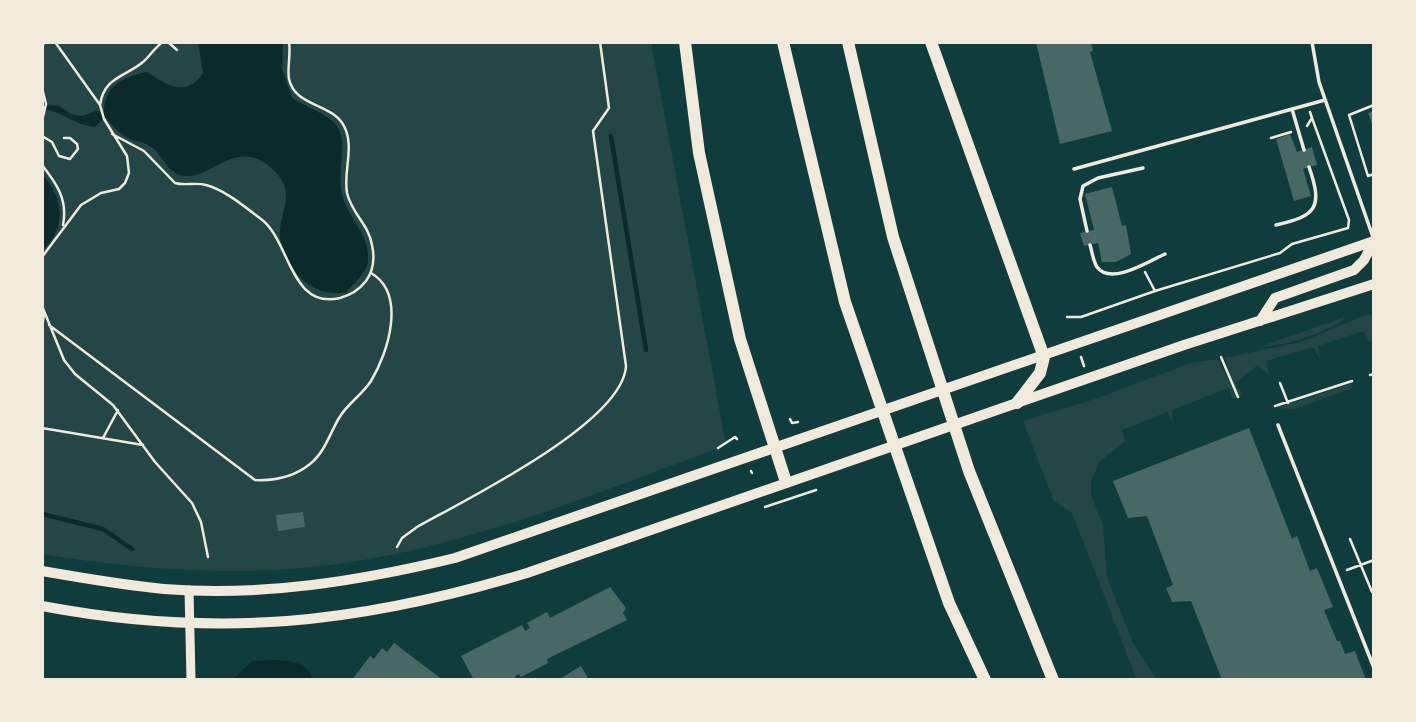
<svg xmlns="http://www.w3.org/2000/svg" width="1416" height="722" font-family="Commissioner,sans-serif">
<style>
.green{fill:#244646}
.water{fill:#0a2a2b}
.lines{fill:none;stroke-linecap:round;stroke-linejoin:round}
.stream{stroke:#0a2a2b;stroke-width:4.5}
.building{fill:#486865}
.path{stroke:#f1e9da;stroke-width:2.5}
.service{stroke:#f1e9da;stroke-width:3.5}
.tertiary{stroke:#f1e9da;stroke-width:9}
.secondary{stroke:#f1e9da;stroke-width:10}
.motorway{stroke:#f1e9da;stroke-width:12}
</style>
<rect width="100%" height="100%" fill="#0f3d3e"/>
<path class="green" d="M42 42H651L726 445C606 490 485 540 358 561 254 578 145 571 42 554Z
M1368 314 1374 317V342H1369L1364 331 1318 346 1320 359 1313 347 1266 361 1269 375 1258 365 1235 383 1242 393 1240 396 1233 385 1225 358 1301 342Z
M1345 317C1337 330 1276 349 1262 346Z
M1218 359 1237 398 1233 399 1228 388 1172 410 1173 423 1167 412 1122 430 1125 441 1099 462 1091 482V495L1103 525 1107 577 1132 641 1157 680H1137L1072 513 1054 501 1023 421 1095 399 1191 363Z
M1353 383 1350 389 1295 409 1277 408Z"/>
<path class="water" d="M198 42H283L282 69 292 98C304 106 330 115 337 126 349 145 336 169 342 194 348 220 370 233 368 261 367 272 353 285 346 292 314 300 284 269 280 237 278 214 296 197 278 175 238 129 211 184 180 175 167 171 163 157 154 149 145 141 134 142 125 136 117 132 111 124 106 117L95 127C74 125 62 111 42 109V104L59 106 71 114 82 116 96 111 104 112C104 86 123 77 147 72 166 85 187 98 203 73Z
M42 174C64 198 67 228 42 251Z
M252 661C273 661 307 655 313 680H232Z"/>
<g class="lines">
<path class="stream" d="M611 136 646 350
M42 514 103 529 132 549"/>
</g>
<path class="building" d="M1036 42H1091L1093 51 1090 52 1112 131 1060 144Z
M1374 111V129L1368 113Z
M1290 134 1297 152 1312 147 1317 165 1303 169 1311 196 1294 201 1276 139Z
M1112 187 1122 226 1126 225 1131 254 1116 262H1102L1098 243 1084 246 1080 233 1094 230 1085 194Z
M1249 428 1292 539 1297 536 1310 571 1317 568 1333 607 1324 610 1337 641H1340L1345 654 1355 651 1366 680H1222L1191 601 1172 602 1166 588 1173 585 1147 516 1128 518 1113 481Z
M303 512 305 527 278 531 276 515Z
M610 587 626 608 623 613 627 620 547 659 548 663 521 677 519 674 515 676 517 680H474L461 656 522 625 525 631 530 628 527 623 547 612 550 618Z
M394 643 443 680H352L370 656 374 659 382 648 387 652Z
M581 666 589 680H558Z"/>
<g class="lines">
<path class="path" d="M168 42 177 50
M42 48 44 42
M42 88 46 104 42 121
M100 105C104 77 125 77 143 62 150 56 155 47 163 42
M1374 105 1349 115 1368 176 1374 174
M1307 126 1312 118 1310 112
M112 134 144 151 175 183C185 186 196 182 206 185 225 190 245 207 261 219 290 240 290 310 340 298 351 295 359 290 366 281 374 270 375 259 372 245 369 225 352 214 347 193 343 171 355 147 344 126 332 103 295 107 289 79 287 68 291 54 289 42
M42 136 52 142 59 156 70 159 78 149 77 144 70 138H64
M1271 138 1291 132
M42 165C57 184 68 200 63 225
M42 257 81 205 101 193 119 189 125 183 129 173 127 156 104 119 100 105 55 42
M1155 291 1280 253 1292 244 1348 228 1349 220 1312 118
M42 306 64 360 75 374 113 405 155 462 192 503 201 522 208 557
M1067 317H1081L1155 291 1145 272
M49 325 255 480C276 481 294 477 310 464 325 452 330 433 339 418 347 404 362 395 371 381 388 353 407 294 371 273
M42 329 44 313
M1081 357 1084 366
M1221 357 1238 397
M1370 375 1374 374
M1280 383 1288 403
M1275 406 1352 381
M790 419 792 423 798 422
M42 428 143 445
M103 438 118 410
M718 448 735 437 737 439
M751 471 752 473
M765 507 816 490
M1350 539 1372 592
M397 547 402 538 417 527C465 500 623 423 626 366L593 131 609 108 600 42
M1347 570 1374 560"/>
<path class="service" d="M1312 42 1319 82 1374 240
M1292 109 1304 150
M1074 169 1325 100
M1276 225C1317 216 1323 207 1309 167
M1087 231 1080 199 1083 186 1098 178 1143 168
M1090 245C1092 251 1093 261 1097 267 1111 286 1149 261 1165 254
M1278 425 1374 668"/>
<path class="tertiary" d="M189 590 191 680"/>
<path class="secondary" d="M1260 321 1275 298 1354 270 1364 260 1374 241
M42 571C82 578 123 585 164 589 261 597 360 581 455 558L1374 241
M42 606C217 639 358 624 527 573L1184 345 1374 284"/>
<path class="motorway" d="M685 42 699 153 740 339 786 482
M783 42 845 302 949 603 985 680
M848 42 893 237 969 471 1053 680
M931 42 1044 357 1040 373 1017 403"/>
</g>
<rect width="1416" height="722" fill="none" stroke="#f1e9da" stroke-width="88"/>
</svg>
